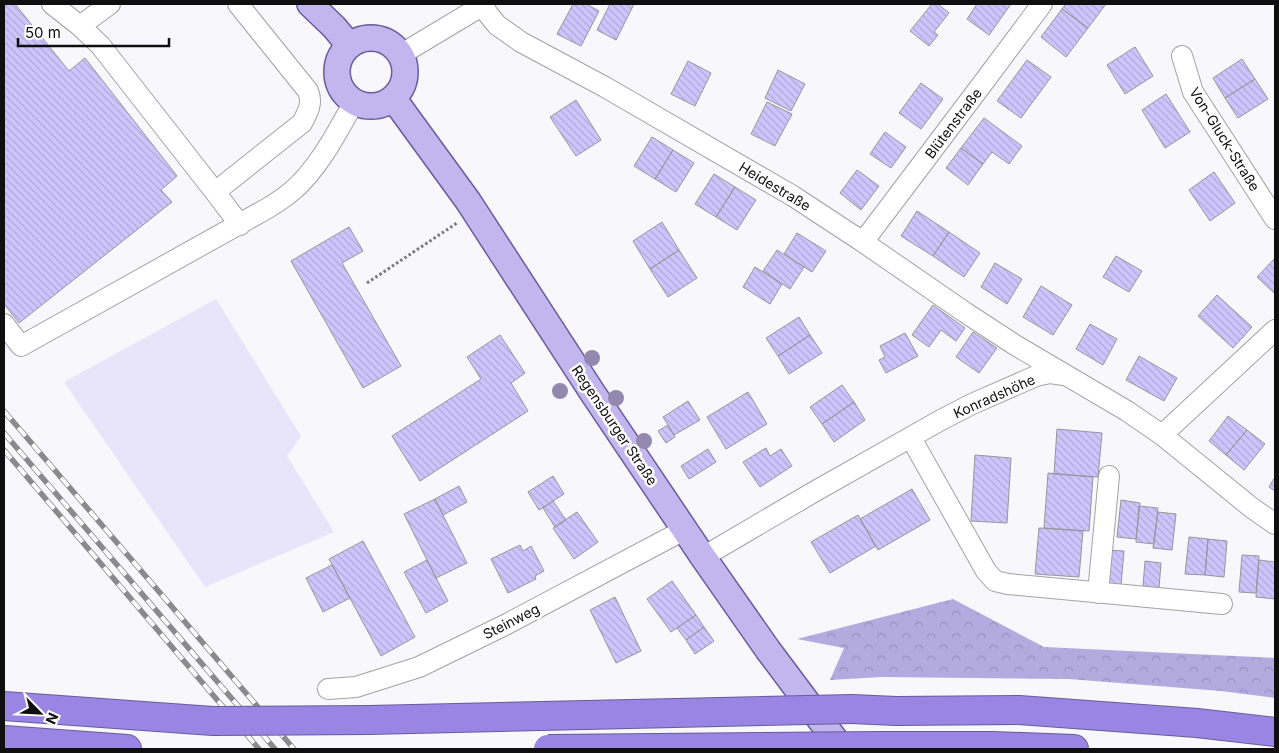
<svg xmlns="http://www.w3.org/2000/svg" width="1279" height="753" font-family="Inter,sans-serif">
<style>
.forest{fill:url(#forest-crowns)}
.pitch{fill:#e8e5fa}
.building{fill:url(#building-back-hatch);stroke:#96969a}
.lines{fill:none;stroke-linecap:round;stroke-linejoin:round}
.minor-casing{stroke:#a2a2a6;stroke-width:22}
.major-casing{stroke:#695c9a;stroke-width:28}
.highway-casing{stroke:#695c9a;stroke-width:30}
.path{stroke:#78787a;stroke-width:3;stroke-dasharray:2.5 2.5;stroke-linecap:butt}
.minor{stroke:#fff;stroke-width:20}
.major{stroke:#c2b6ef;stroke-width:25}
.highway{stroke:#9a85e5;stroke-width:28}
.rail-casing{stroke:#8a898c;stroke-width:5.5}
.rail{stroke:#fff;stroke-width:4;stroke-dasharray:11;stroke-linecap:butt}
.highway-bridge-casing{stroke:#695c9a;stroke-width:30;stroke-linecap:butt}
.highway-bridge{stroke:#9a85e5;stroke-width:28}
.tree{fill:#9388ae}
.labels{text-anchor:middle;dominant-baseline:central;stroke-width:5;stroke-linejoin:round;paint-order:stroke}
.street-label{font-size:14px;fill:#0f0f10;stroke:#fff}
</style>
<defs>
<pattern id="forest-crowns" width="20" height="18" patternUnits="userSpaceOnUse" patternTransform="scale(1.25)"><rect width="20" height="18" fill="#b3aae0"/><path d="M2 6a3 3 0 1 1 6 0M12 15a3 3 0 1 1 6 0" fill="none" stroke="#9991bf"/></pattern>
<pattern id="building-back-hatch" width="6" height="6" patternUnits="userSpaceOnUse" patternTransform="scale(1.25)"><rect width="6" height="6" fill="#cec5fd"/><path d="M-1 5l2 2M0 0l6 6M5-1l2 2" fill="none" stroke="#b0a8d8"/></pattern>
</defs>
<rect width="100%" height="100%" fill="#f8f7fb"/>
<path class="forest" d="M953 599 1044 647 1275 658V698L1221 691 1069 679 881 677 830 680 844 648 797 639Z"/>
<path class="pitch" d="M216 299 301 436 287 456 334 532 205 587 64 382Z"/>
<path class="building" d="M4 4H15L69 71 85 58 177 176 161 190 172 202 19 323 4 304Z
M573 4H586L599 11 581 46 557 34Z
M610 4H634L616 40 597 30Z
M932 4H938L949 13 934 32 938 35 929 46 910 31Z
M977 4H1011L989 35 967 19Z
M1066 4H1106L1088 28 1062 9Z
M1062 9 1088 28 1066 57 1041 37Z
M1135 47 1153 76 1125 94 1107 65Z
M1242 59 1255 79 1225 98 1213 78Z
M1027 60 1051 77 1021 118 997 101Z
M688 61 711 73 695 106 671 94Z
M778 70 805 84 791 111 765 98Z
M1255 79 1268 99 1238 118 1225 98Z
M921 83 943 99 921 129 899 113Z
M1166 94 1190 132 1165 148 1142 110Z
M576 100 601 140 576 156 550 117Z
M767 102 792 114 775 146 751 134Z
M984 118 1022 146 1009 164 992 152 983 164 961 148Z
M885 132 906 147 891 168 870 154Z
M652 137 673 150 655 179 634 166Z
M961 148 983 164 968 185 946 168Z
M673 150 694 163 676 192 655 179Z
M857 170 879 186 861 210 840 193Z
M1214 172 1235 203 1210 221 1189 190Z
M714 174 735 187 716 217 695 204Z
M735 187 756 200 737 230 716 217Z
M917 211 949 232 933 256 901 236Z
M662 222 679 250 650 269 633 241Z
M349 227 363 251 342 263 401 366 363 388 291 261Z
M949 232 980 253 964 277 933 256Z
M797 233 826 251 812 272 784 254Z
M679 250 697 278 668 297 650 269Z
M777 250 804 267 790 289 763 271Z
M1116 256 1142 271 1129 292 1103 277Z
M1275 258V294L1257 277Z
M995 263 1022 279 1007 304 981 287Z
M755 267 782 284 770 304 743 287Z
M1041 286 1072 305 1053 335 1023 317Z
M1217 295 1252 327 1233 348 1198 316Z
M933 305 965 328 956 341 941 330 929 347 912 335Z
M799 317 810 335 778 356 766 338Z
M1090 324 1117 339 1103 365 1076 349Z
M973 332 997 348 979 373 956 357Z
M905 333 918 356 886 373 879 360 885 357 880 346Z
M500 335 525 373 511 383 528 411 420 481 392 436 481 379 467 357Z
M810 335 822 353 789 374 778 356Z
M1139 356 1177 378 1164 401 1126 380Z
M842 385 854 402 822 424 810 407Z
M748 392 767 424 726 449 707 417Z
M688 401 700 420 674 435 663 417Z
M854 402 865 420 834 442 822 424Z
M1228 416 1247 430 1226 455 1209 441Z
M668 425 675 437 666 443 658 431Z
M1057 429 1102 433 1098 477 1054 474Z
M1247 430 1265 444 1244 470 1226 455Z
M766 448 770 456 781 449 792 466 760 487 743 462Z
M708 449 716 462 689 479 681 466Z
M975 455 1011 458 1007 523 971 521Z
M1048 473 1093 477 1089 531 1044 528Z
M553 476 564 494 539 510 528 492Z
M1275 477V491L1269 487Z
M459 486 467 502 443 515 435 499Z
M912 489 930 520 878 550 860 519Z
M435 499 467 563 436 578 404 514Z
M1121 500 1140 503 1136 539 1117 537Z
M553 501 566 520 555 527 543 508Z
M1139 506 1158 508 1154 544 1136 542Z
M577 512 598 542 574 559 553 528Z
M1158 512 1176 514 1172 550 1153 548Z
M858 515 876 546 830 573 811 542Z
M1039 528 1083 531 1079 577 1035 574Z
M1189 537 1208 539 1205 575 1185 574Z
M1208 539 1227 541 1224 577 1205 575Z
M363 541 415 637 381 656 329 559Z
M520 545 523 551 531 546 544 571 535 576 536 579 508 593 491 559Z
M1107 550 1124 551 1121 585 1103 583Z
M1242 555 1259 556 1256 593 1239 592Z
M427 560 448 601 426 613 404 572Z
M1259 560 1275 562V599L1256 597Z
M1145 561 1161 563 1159 588 1143 586Z
M332 565 350 598 323 612 306 578Z
M672 581 696 615 671 632 647 599Z
M615 597 641 651 616 663 590 610Z
M696 615 704 627 686 640 677 628Z
M704 627 714 641 695 654 686 640Z"/>
<g class="lines">
<defs>
<path id="minor" d="M52 4 80 26
M110 4 80 26 100 45 215 192 240 225
M483 5 488 14 497 25 521 42 605 87 793 196 863 242 966 313 1015 345 1127 411 1162 435 1252 508 1275 524
M400 55 485 4
M1182 56 1193 92 1275 219
M215 192 302 123C308 112 313 103 308 91L238 4
M863 242 986 79 1042 4
M4 324 21 346 268 208C276 203 284 198 291 192 317 171 338 131 354 102
M1162 435 1275 330
M911 438 986 571 995 581 1008 584 1222 604
M703 557 812 493 941 420 972 404 1036 376 1050 373 1064 375
M1098 593 1109 476
M328 689 356 687 419 667 505 625 684 530"/>
<path id="major" d="M310 4 334 27 349 45
M337 72a34 34 0 1 1 68 0a34 34 0 1 1-68 0Z
M393 98 468 201 592 392 703 557 768 650 842 749"/>
<path id="highway" d="M4 706 213 721
M852 709 896 711 1019 710 1197 723 1275 732
M4 740 127 749
M879 746H993L1074 749"/>
</defs>
<use href="#minor" class="minor-casing"/>
<use href="#major" class="major-casing"/>
<use href="#highway" class="highway-casing"/>
<path class="path" d="M367 283 457 223"/>
<use href="#minor" class="minor"/>
<use href="#major" class="major"/>
<use href="#highway" class="highway"/>
<defs>
<path id="rail" d="M4 411 294 749
M4 433 275 749
M4 450 259 749"/>
</defs>
<use href="#rail" class="rail-casing"/>
<use href="#rail" class="rail"/>
<defs>
<path id="highway-bridge" d="M213 721 369 720 852 709
M548 749 879 746"/>
</defs>
<use href="#highway-bridge" class="highway-bridge-casing"/>
<use href="#highway-bridge" class="highway-bridge"/>
</g>
<g class="tree">
<circle cx="592" cy="358" r="8"/>
<circle cx="560" cy="391" r="8"/>
<circle cx="616" cy="398" r="8"/>
<circle cx="644" cy="441" r="8"/>
</g>
<g class="labels">
<g class="street-label">
<text transform="translate(953 123) rotate(-53)">Blütenstraße</text>
<text transform="translate(1225 139) rotate(58)">Von-Gluck-Straße</text>
<text transform="translate(775 186) rotate(31)">Heidestraße</text>
<text transform="translate(994 396) rotate(-24)">Konradshöhe</text>
<text transform="translate(615 425) rotate(56)">Regensburger Straße</text>
<text transform="translate(511 621) rotate(-27)">Steinweg</text>
</g>
</g>
<rect width="1279" height="753" fill="none" stroke="#0f0f10" stroke-width="10"/>
<g transform="translate(40 713) rotate(114)" stroke="#ffffff" stroke-width="4" paint-order="stroke">
<path d="M0-4L9 19L0 12L-9 19Z" fill="#0f0f10"/>
<text y="-8" font-size="14" font-weight="bold" text-anchor="middle" fill="#0f0f10">N</text>
</g>
<path d="M18 38v8h151v-8" fill="none" stroke="#0f0f10" stroke-width="2.5"/>
<text x="25" y="38" font-size="15" fill="#0f0f10" stroke="#ffffff" stroke-width="4" paint-order="stroke">50 m</text>
</svg>
